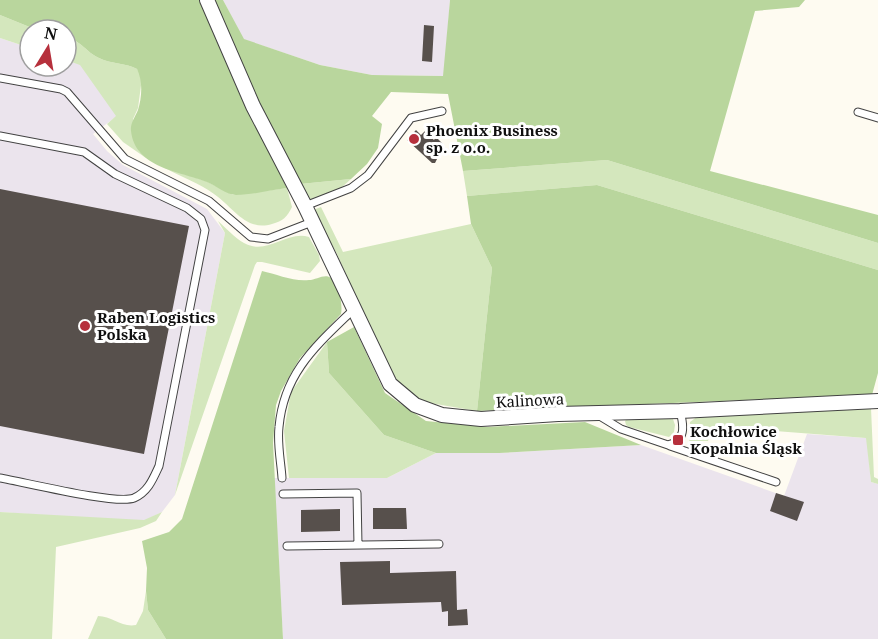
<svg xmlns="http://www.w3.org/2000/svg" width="878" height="639" font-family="'Noto Serif',serif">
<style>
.industrial{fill:#ebe4ed}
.green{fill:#d4e7bd}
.forest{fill:#b9d69d}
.building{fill:#57504c}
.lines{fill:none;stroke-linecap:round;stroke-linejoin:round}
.lane-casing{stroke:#424242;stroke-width:9}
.street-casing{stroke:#424242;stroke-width:16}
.lane{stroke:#fff;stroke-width:7}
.street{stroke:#fff;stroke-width:14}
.poi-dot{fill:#b6303c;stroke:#fff;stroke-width:2}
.labels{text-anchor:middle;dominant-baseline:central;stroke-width:6;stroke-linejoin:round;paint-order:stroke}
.poi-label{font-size:15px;font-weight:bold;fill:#0f0f0f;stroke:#fff;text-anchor:start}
.street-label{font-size:15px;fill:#0f0f0f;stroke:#fff}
</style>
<rect width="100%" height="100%" fill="#fefbf1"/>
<path class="industrial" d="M223 0H450L444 76 372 75 320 65 243 39Z
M0 38 30 48V66H66V60L80 64 117 116 93 134 107 151 123 165 207 209 225 233 175 495 162 512 142 522 0 512Z
M807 434 867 438 871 482 878 484V639H283L274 478H387L436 453H499L641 445 784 496Z"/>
<path class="green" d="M0 15 37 30H30V48L0 38Z
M66 37C83 42 86 52 99 58 111 64 126 63 137 69L142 78 138 108 133 119 139 151 146 158 123 142 107 124 116 116 80 65 66 60Z
M607 160 878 243V270L597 185 467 196 463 171Z
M165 168 206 181 233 195 287 188 292 207C287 217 283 221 272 224 246 232 233 207 214 194 199 183 181 177 165 168Z
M351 179 341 188 308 201 300 184Z
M321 207 343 252 471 224 492 268 477 411 424 402 392 379 337 254 313 210Z
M218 221C226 228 235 238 244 243 267 256 287 230 309 237L319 255 320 261 310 273 262 262H257L255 265 175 495 225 233Z
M327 342 329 373 384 435 436 453 387 478H289L284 431 291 392Z
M871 408 874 477 878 479V484L871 482 866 438 712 426 708 441H695L692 446 689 440 690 422 698 416Z
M666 416 673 419 675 425 674 432 669 437 629 427 626 425 625 421 628 418Z
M0 512 144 520 162 512 156 521 140 528 56 547 52 639H0Z
M146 591 148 610 166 639H88L98 616C112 616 122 628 136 625L143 611Z"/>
<path class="forest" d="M0 0H199L240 95 287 188C270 190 252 195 236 195 227 195 215 185 207 182 179 171 135 168 131 131 130 124 135 117 138 110 142 97 143 81 137 69 126 63 111 64 99 58 86 52 83 42 66 37V30H37L0 15Z
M211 0H223L244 39 320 65 372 75 443 76 450 0H805L799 7 755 11 710 171 878 215V243L607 160 463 171 448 94 391 92 372 116 382 124 378 148 367 164 351 179 300 184 255 105Z
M597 185 878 270V373L872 395 477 411 492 268 471 224 467 196Z
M262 271C276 274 294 282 309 280 316 280 325 273 331 278 339 284 343 305 341 314L300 358 281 391 276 405 273 443 283 639H166L148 610 146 591 147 568 142 541 169 532 182 519Z
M354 327 385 393 426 421 487 427 585 422 641 445 499 453H436L384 435 329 373 327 342Z"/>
<path class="building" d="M424 25 434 26 432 62 422 61Z
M416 130 421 135 425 131 434 140 436 137 443 144 438 149 440 153 435 163H432L407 140Z
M0 189 189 226 144 454 0 426Z
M776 493 804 502 797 521 770 511Z
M373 508H406L407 529H373Z
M340 509V531L301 532V510Z
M390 561V573L456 571 457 610 467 609 468 625 448 626V611L442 612 441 602 342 605 340 562Z"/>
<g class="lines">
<defs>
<path id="lane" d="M0 78 61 89 67 92 125 159 209 201 251 237 268 239 312 222
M858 112 878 118
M0 136 84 152 115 174 187 208 201 219 205 230 159 466C153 479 148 492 134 498 116 505 24 482 0 478
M305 206 351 188 368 175 411 118 442 111
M598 415 621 429 668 445C686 441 684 426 680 411
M670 446 776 482
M282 478C281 462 277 444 279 427 284 372 317 345 354 309
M283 494 357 493 358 545
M287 546 439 544"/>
<path id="street" d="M207 0 253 106 305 206 390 384 415 405 442 415 481 419 558 414 680 411 878 401"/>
</defs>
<use href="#lane" class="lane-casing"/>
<use href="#street" class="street-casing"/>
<use href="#lane" class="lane"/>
<use href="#street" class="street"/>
</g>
<g class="poi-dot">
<circle cx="414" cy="139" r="6"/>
<circle cx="85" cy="326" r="6"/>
<rect x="672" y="434" width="12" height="12" rx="3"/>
</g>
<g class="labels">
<g class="poi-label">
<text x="426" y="130">Phoenix Business<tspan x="426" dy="17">sp. z o.o.</tspan></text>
<text x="97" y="317">Raben Logistics<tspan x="97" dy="17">Polska</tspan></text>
<text x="690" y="431">Kochłowice<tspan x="690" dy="17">Kopalnia Śląsk</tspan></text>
</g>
<g class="street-label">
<text transform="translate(530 400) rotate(-3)">Kalinowa</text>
</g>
</g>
<g transform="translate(48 48) rotate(11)"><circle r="28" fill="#ffffff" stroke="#9f9f9f" stroke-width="1.5"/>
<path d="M0-4.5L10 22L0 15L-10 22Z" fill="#b6303c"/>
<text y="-9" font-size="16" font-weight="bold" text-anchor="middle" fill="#0f0f0f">N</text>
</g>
</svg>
